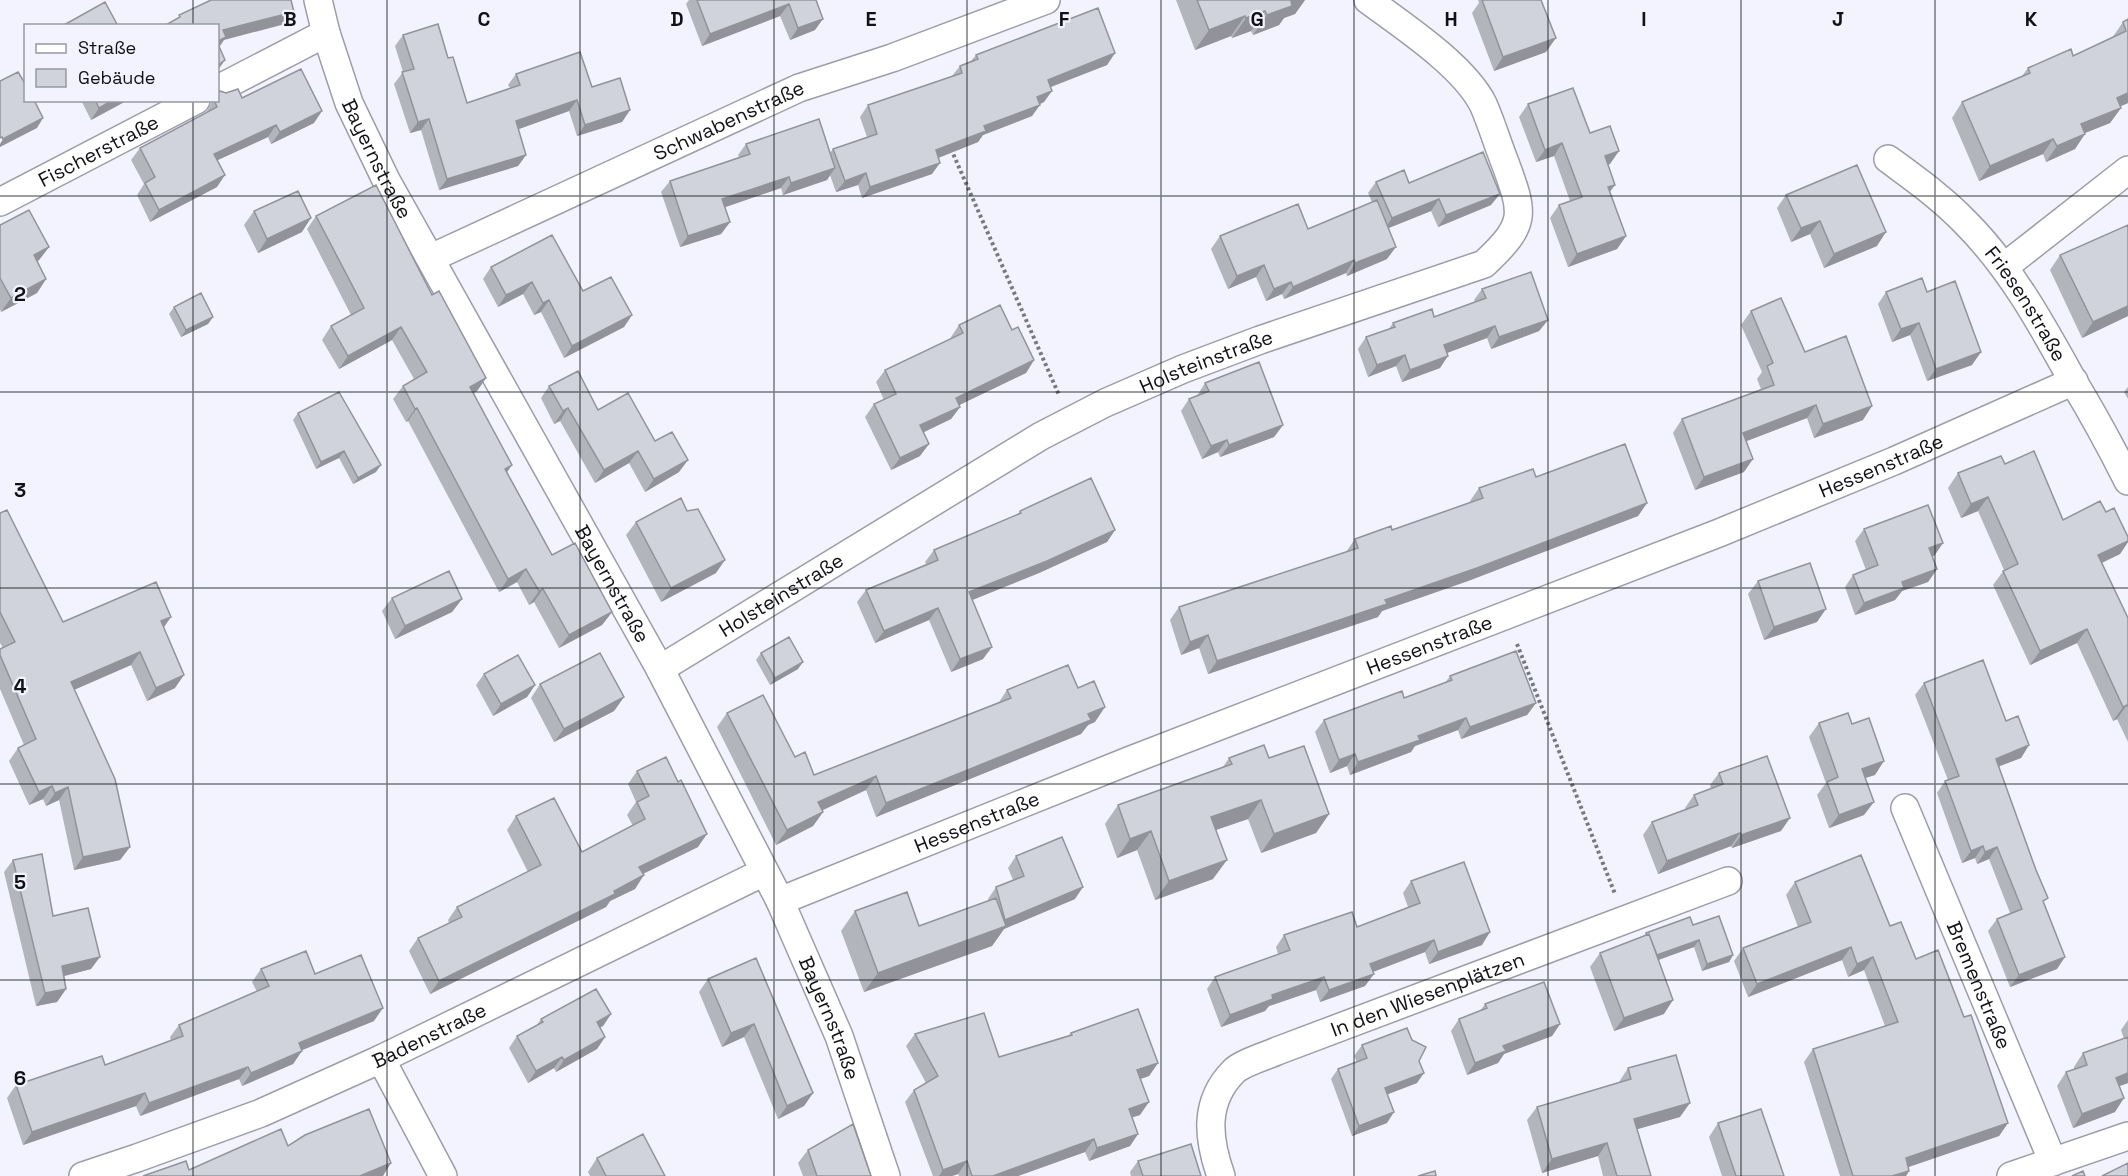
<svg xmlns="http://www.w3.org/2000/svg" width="2128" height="1176" font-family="'Space Grotesk',sans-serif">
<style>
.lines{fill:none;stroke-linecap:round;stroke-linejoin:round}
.street-casing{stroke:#9c9ea7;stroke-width:30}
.path{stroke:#787980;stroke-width:4;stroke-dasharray:3 3;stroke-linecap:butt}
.street{stroke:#fff;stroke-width:27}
.wall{fill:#b3b5bd}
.shaded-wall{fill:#92939a}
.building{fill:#d0d2dc;stroke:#92939a;stroke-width:1.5}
.grid{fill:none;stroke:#111215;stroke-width:1.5;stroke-opacity:0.55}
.labels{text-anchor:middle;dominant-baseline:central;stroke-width:4.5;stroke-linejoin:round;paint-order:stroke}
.street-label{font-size:20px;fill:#111215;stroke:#f2f3fe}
.grid-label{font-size:20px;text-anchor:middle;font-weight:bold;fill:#111215;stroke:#f2f3fe;stroke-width:4.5;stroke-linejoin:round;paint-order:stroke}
</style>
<rect width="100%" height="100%" fill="#f2f3fe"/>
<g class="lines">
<defs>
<g id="street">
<path id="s1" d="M318 0 326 33 349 103 386 180 660 669 780 901 839 1036 886 1176"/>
<path d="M218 89 326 33"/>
<path id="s2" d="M1888 159C1915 179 1942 198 1965 222 2011 268 2042 325 2073 381 2093 414 2111 447 2128 481"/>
<path id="s3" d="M0 202 196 100"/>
<path id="s4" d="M431 258 799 88 892 58 1046 0"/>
<path d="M2004 267 2128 170"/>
<path id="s5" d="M660 669 1041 436 1105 403 1183 369 1260 340 1484 264C1528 223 1524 214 1504 160 1497 142 1491 122 1483 104 1463 65 1403 26 1368 0"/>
<path id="s6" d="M1905 808 2053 1162"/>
<path id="s7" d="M780 901 1131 760 1719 533 1894 461 2074 381"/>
<path d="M381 1059 443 1176"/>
<path id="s8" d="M83 1176 137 1158 261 1113 381 1059 764 872"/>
<path id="s9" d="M1221 1176C1208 1139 1203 1102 1234 1071 1242 1063 1266 1056 1277 1051L1728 881"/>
<path d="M2011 1176 2128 1136"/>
</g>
</defs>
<use href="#street" class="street-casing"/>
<path class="path" d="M951 149 1059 395
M1517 644 1615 894"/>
<use href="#street" class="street"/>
</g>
<path class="wall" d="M689 0H816L815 30 790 40 780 16 702 46 686 4Z
M1176 0H1305L1295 14 1284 18 1279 25 1253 35 1251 31 1232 38 1231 36 1195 50Z
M1478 0H1541L1546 52 1494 71 1472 13 1479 3Z
M2128 19V103L2120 106 2121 108 2110 123 2085 133 2075 149 2046 162 2043 154 1979 181 1952 118 1962 102 2022 76 2028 68 2073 56 2112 38 2123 22Z
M403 35 448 58 467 103 510 88 508 85 516 74 592 87 630 110 622 122 577 136 569 111 518 129 526 155 518 166 439 190 421 130 410 133 394 84 403 72 395 46Z
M1115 53 1107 65 1051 87 1044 102 1040 104 1032 116 983 135 978 142 938 158 932 174 862 198 858 185 836 192 830 175 827 180 783 195 781 188 725 207 730 222 721 234 680 247 661 192 670 181 739 157 738 155 746 144 830 153 833 149 867 137 860 117 868 105 952 76 960 66 971 61 976 55Z
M242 98 314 123 271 144 268 137 217 160V187L150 222 137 195 144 184 131 160 140 148 206 113 213 100Z
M81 100H128L91 120Z
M1528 104 1590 133 1610 164 1608 165 1610 192 1626 236 1617 249 1568 267 1550 218 1559 205 1570 201 1554 156 1536 162 1519 117Z
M1376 182 1409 183 1491 205 1438 227 1431 211 1388 228 1387 259 1347 276 1346 273 1284 299 1282 294 1266 301 1256 277 1228 289 1211 249 1220 236 1308 229 1372 202 1368 193Z
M1786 195 1877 246 1824 268 1810 234 1791 242 1777 208Z
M254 211 302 232 258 253 244 225Z
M316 216 432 295 486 378 477 391 474 393 507 472 552 555 612 612 602 625 559 648 534 602 529 605 517 582 499 592 408 421 406 422 393 399 403 386 414 379 392 340 339 369 322 340 331 326 351 315 307 229Z
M0 225 49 247 39 260 37 262 46 279 37 293 1 312 0 309Z
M2128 225V316L2082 338 2050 270 2060 255Z
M491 267 583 291 632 315 624 327 564 358 541 312 534 315 523 294 498 307 483 279Z
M1482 289 1548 320 1539 331 1491 349 1487 338 1447 353 1440 368 1402 382 1396 366 1368 377 1358 349 1366 337 1389 329 1393 323 1434 317 1475 302 1474 300Z
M1886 292H1927L1972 365 1927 381 1910 335 1892 342 1878 304Z
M174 307 213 317 208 324 181 337 169 314Z
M1751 311 1805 352 1863 420 1814 438 1807 418 1746 441 1744 472 1695 490 1673 433 1682 419 1761 389 1757 379 1762 372 1741 325Z
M959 325 1012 330 1034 360 1026 373 959 405 960 407 951 419 923 432 920 456 891 470 865 417 874 404 884 400 876 382 885 370 951 339V337Z
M1205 383 1283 425 1274 437 1220 457 1218 452 1202 459 1181 411 1189 399 1197 396Z
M549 386 598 410 655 441 679 472 645 492 629 463 595 483 560 421 554 424 541 398Z
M2128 387V399L2124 392Z
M298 413 376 472 353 484 339 458 316 469 293 420Z
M2005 464 2063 520 2106 512 2128 537V542L2120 554 2102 563 2128 618V742L2117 719 2113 721 2077 643 2030 665 1993 585 2004 570 1978 511 1961 518 1948 488 1958 473Z
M1536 477 1647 503 1638 516 1468 581 1382 611 1378 617 1208 674 1199 648 1181 655 1170 620 1179 607 1346 552 1355 539 1392 530 1471 503 1470 501 1479 488Z
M687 511 716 573 661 602 626 535 636 522Z
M1020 511 1115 530 1107 542 1039 573 972 600 983 659 951 672 929 620 875 643 857 602 866 590 926 564 925 562 934 550 1018 514Z
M0 513 63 622 164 627 175 688 147 701 131 665 74 690 130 847 120 860 74 870 59 800 46 806 43 799 29 805 9 761 18 748 24 745 0 689V649L3 648 0 643Z
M1864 529 1943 543 1934 556H1932L1937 569 1928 582 1902 591 1895 600 1855 615 1845 587 1853 575 1866 570 1855 541Z
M1758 581 1817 622 1764 640 1748 594Z
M392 598 462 599 452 612 395 639 382 611Z
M761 653 798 669 770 685 756 660Z
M484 674 535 685 527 697 493 716 476 685Z
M1450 676 1536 703 1527 715 1461 739 1458 730 1415 746 1411 752 1350 775 1347 766 1330 773 1315 732 1324 720 1404 698 1445 683Z
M1924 683 2006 721 2029 745 2021 758 1999 766 2044 904 2057 969 2010 987 1988 931 1997 919 2010 913 1989 859 1977 864 1975 858 1962 863 1937 793 1945 781 1948 780 1915 695Z
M540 684 624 697 614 711 554 742 531 698Z
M1078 688 1095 722 1088 725 1081 734 876 817 866 790 822 810 823 812 813 826 776 845 717 727 727 713 795 757 814 775 999 702 1007 690Z
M1819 723 1852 724 1875 775 1865 778 1864 815 1829 828 1817 795 1826 783 1809 737Z
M1229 758H1269L1329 814 1316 833 1261 853 1248 819 1216 830 1213 879 1155 900 1137 850 1117 858 1105 824 1118 805 1223 767Z
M637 771 698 847 643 874 635 889 610 901 606 907 430 994 409 951 418 938 449 923 448 920 457 907 528 872 507 830 516 816 582 852 633 826 627 815 636 802 628 784Z
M1719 773 1781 831 1732 848 1731 846 1658 874 1643 835 1652 822 1686 810 1685 808 1694 795 1711 789 1710 785Z
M1016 856 1075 899 1004 929 992 946 864 992 841 931 855 911 919 926 988 901V899L996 887 1013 880 1008 868Z
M13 860 91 969 63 976 66 989 57 1002 36 1006 4 872Z
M1411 881 1482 945 1429 964 1425 952 1373 972 1365 986 1320 1002 1316 990 1269 1006 1265 1011 1221 1027 1207 989 1215 977 1278 954 1276 947 1284 935 1357 927 1408 907 1403 893Z
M1795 882 1890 926 1964 1017 2008 1123 1999 1136 1908 1167 1909 1171 1906 1176H1840L1804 1062 1813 1049 1885 1026 1864 970 1848 977 1842 960 1748 997 1734 961 1743 948 1798 927 1786 895Z
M1693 925 1733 955 1729 962 1702 971 1694 947 1659 960 1664 1014 1614 1031 1590 967 1600 953 1644 936 1646 933Z
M756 958 813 1093 804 1106 778 1119 744 1037 722 1047 699 992 708 979Z
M261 969 315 974 374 1021 302 1050 293 1064 242 1086 239 1079 140 1116 136 1106 23 1145 7 1098 16 1085 105 1065 171 1041 170 1037 179 1025 257 992 252 982Z
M1485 1004 1560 1024 1552 1036 1504 1054 1498 1063 1467 1075 1451 1031 1459 1019 1480 1011Z
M611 1014 603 1026 600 1027 605 1037 597 1049 556 1072 554 1068 528 1083 509 1048 517 1036 536 1026 541 1019Z
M2128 1020V1083L2119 1086 2115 1112 2073 1128 2057 1086 2066 1072 2074 1069V1067L2083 1053 2124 1039 2121 1030Z
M1071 1033 1158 1063 1149 1076 1140 1079V1115L1132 1117 1138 1134 1130 1146 1089 1161 1085 1152 1018 1176H959L958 1174 952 1176H933L905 1102 914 1090 926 1083 906 1046 915 1034 999 1057 1069 1035Z
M1362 1045 1419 1061 1417 1083 1388 1094 1387 1123 1352 1136 1331 1079 1338 1069 1357 1062 1354 1056Z
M1628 1068 1680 1117 1637 1129 1651 1176H1603L1598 1156 1542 1173 1527 1120 1537 1107 1619 1082Z
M1718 1123 1784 1176H1722L1709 1137Z
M808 1150 871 1176H803L798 1163Z
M597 1158 665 1176H590L588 1172Z
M1138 1161 1201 1176H1131L1130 1172Z"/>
<path class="shaded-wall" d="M1293 0H1305L1295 14 1284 18 1279 25 1253 35 1267 15Z
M789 4 780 16 702 46 710 34Z
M1265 11 1251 31 1232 38 1246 18Z
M294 12 285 24 224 40 218 49V38L223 30Z
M1245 16 1231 36 1195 50 1209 30Z
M823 19 815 30 790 40 798 28Z
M1556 38 1546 52 1494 71 1503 57Z
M1115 53 1107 65 1040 91 1048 80Z
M225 60 218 70V65Z
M1052 91 1044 102 1029 109 1037 97Z
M2128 93V103L2106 113 2117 98Z
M113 100H128L91 120 99 108Z
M577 100 569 111 508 133 516 121Z
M1040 105 1032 116 983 135 978 142 928 162 936 150 984 126Z
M2121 108 2110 123 2070 139 2081 124Z
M630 110 622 122 577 136 585 125Z
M322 111 314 123 271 144 280 132Z
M43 118 37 128 0 147V144L3 139Z
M429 119 421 130 410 133 418 122Z
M276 125 268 137 205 166 214 154Z
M2085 134 2075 149 2046 162 2057 146Z
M2053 139 2043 154 1979 181 1990 166Z
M1562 143 1554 156 1536 162 1545 150Z
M1619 151 1610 164 1596 169 1605 156Z
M526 155 518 166 439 190 447 179Z
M940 163 932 174 862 198 870 187Z
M835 168 827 180 783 195 791 183Z
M866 173 858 185 836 192 845 181Z
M225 175 217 187 150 222 159 210Z
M789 177 781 188 714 211 722 199Z
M1615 185 1606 197 1608 187Z
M1500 194 1491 205 1438 227 1446 215Z
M1439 199 1431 211 1384 230 1392 218Z
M311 218 302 232 258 253 267 239Z
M1820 221 1810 234 1791 242 1801 228Z
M730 222 721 234 680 247 688 236Z
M1886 232 1877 246 1824 268 1834 254Z
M1626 236 1617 249 1568 267 1577 254Z
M49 247 39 260 24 268 34 255Z
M1396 247 1387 259 1347 276 1355 263Z
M1354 260 1346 273 1284 299 1293 287Z
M1264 265 1256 277 1228 289 1237 276Z
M46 279 37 293 1 312 11 298Z
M532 282 523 294 498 307 506 295Z
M1291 282 1282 294 1266 301 1274 289Z
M549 300 541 312 534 315 543 303Z
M2128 306V316L2082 338 2093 322Z
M632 315 624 327 564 358 572 346Z
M213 317 208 324 181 337 186 330Z
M1548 320 1539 331 1491 349 1499 337Z
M1919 323 1910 335 1892 342 1901 329Z
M1495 326 1487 338 1436 357 1444 345Z
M401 327 392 340 339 369 348 356Z
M1981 352 1972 365 1927 381 1936 369Z
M1405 355 1396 366 1368 377 1377 365Z
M1448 356 1440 368 1402 382 1410 370Z
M1034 360 1026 373 947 411 956 398Z
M486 378 477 391 461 400 470 387Z
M1816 405 1807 418 1734 446 1743 433Z
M1872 406 1863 420 1814 438 1823 424Z
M960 407 951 419 912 438 920 425Z
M417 408 408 421 406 422 415 409Z
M568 408 560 421 554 424 563 411Z
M1283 425 1274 437 1220 457 1229 445Z
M1227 440 1218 452 1202 459 1211 446Z
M929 444 920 456 891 470 900 458Z
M344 451 339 458 316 469 321 462Z
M638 451 629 463 595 483 604 470Z
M1753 459 1744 472 1695 490 1704 477Z
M688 460 679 472 645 492 654 479Z
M381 465 376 472 353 484 358 478Z
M512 465 503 478 505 469Z
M1988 497 1978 511 1961 518 1971 504Z
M1647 503 1638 516 1468 581 1382 611 1378 617 1208 674 1217 661Z
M1115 530 1107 542 1039 573 960 605 969 592Z
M2128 541V542L2120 554 2088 569 2098 555Z
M1943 543 1934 556 1920 561 1929 548Z
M725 560 716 573 661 602 671 588Z
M526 569 517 582 499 592 508 579Z
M1937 569 1928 582 1902 591 1895 600 1855 615 1864 603 1902 582Z
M543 589 534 602 529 605 539 591Z
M462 599 452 612 395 639 405 626Z
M938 608 929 620 875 643 884 631Z
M1826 609 1817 622 1764 640 1774 627Z
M612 612 602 625 559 648 569 635Z
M171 617 162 630 161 621Z
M2087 629 2077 643 2030 665 2040 651Z
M1208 635 1199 648 1181 655 1190 642Z
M992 647 983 659 951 672 960 659Z
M140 652 131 665 62 695 71 682Z
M803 662 798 669 770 685 775 678Z
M184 675 175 688 147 701 156 688Z
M535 685 527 697 493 716 501 704Z
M624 697 614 711 554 742 564 729Z
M1536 703 1527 715 1461 739 1470 727Z
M2127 705 2117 719 2113 721 2123 707Z
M1105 707 1095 722 1088 725 1081 734 876 817 886 803Z
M1466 718 1458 730 1415 746 1411 752 1350 775 1358 762 1418 736Z
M2029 745 2021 758 1987 771 1996 759Z
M1355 754 1347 766 1330 773 1339 760Z
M1884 761 1875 775 1852 782 1862 769Z
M876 776 866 790 808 817 818 802Z
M52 786 43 799 29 805 39 792Z
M68 787 59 800 46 806 55 793Z
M1261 800 1248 819 1198 836 1211 817Z
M1874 802 1864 815 1829 828 1839 815Z
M823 812 813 826 776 845 787 830Z
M1329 814 1316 833 1261 853 1274 834Z
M1790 818 1781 831 1732 848 1741 835Z
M1151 831 1137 850 1117 858 1130 839Z
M1740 833 1731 846 1658 874 1667 861Z
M707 834 698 847 630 880 639 867Z
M1983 846 1975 858 1962 863 1971 851Z
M130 847 120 860 74 870 83 857Z
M1997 847 1989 859 1977 864 1985 852Z
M1227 860 1213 879 1155 900 1169 881Z
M644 875 635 889 610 901 606 907 430 994 439 981Z
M1083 887 1075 899 1004 929 992 946 864 992 878 973 999 929 1005 920Z
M1490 932 1482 945 1429 964 1438 952Z
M1434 940 1425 952 1362 976 1370 964Z
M1699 940 1694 947 1649 963 1654 956Z
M1851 947 1842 960 1748 997 1757 984Z
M1733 955 1729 962 1702 971 1707 964Z
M100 957 91 969 53 979 62 966Z
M1873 957 1864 970 1848 977 1857 964Z
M2065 957 2057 969 2010 987 2019 975Z
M1374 974 1365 986 1320 1002 1329 990Z
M1324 977 1316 990 1269 1006 1265 1011 1221 1027 1230 1015 1272 995Z
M66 989 57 1002 36 1006 45 993Z
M1673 1000 1664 1014 1614 1031 1624 1018Z
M383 1008 374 1021 290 1055 299 1043Z
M611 1014 603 1026 589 1033 597 1022Z
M754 1024 744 1037 722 1047 731 1033Z
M1560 1024 1552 1036 1504 1054 1498 1063 1467 1075 1475 1063 1503 1046Z
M605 1037 597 1049 556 1072 564 1060Z
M302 1051 293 1064 242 1086 251 1073Z
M562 1057 554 1068 528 1083 536 1071Z
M1158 1063 1149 1076 1129 1083 1137 1070Z
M248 1067 239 1079 140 1116 149 1103Z
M1424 1073 1417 1083 1378 1098 1385 1088Z
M2128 1073V1083L2106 1091 2116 1078Z
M145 1093 136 1106 23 1145 32 1132Z
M813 1093 804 1106 778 1119 787 1106Z
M2124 1098 2115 1112 2073 1128 2082 1114Z
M1149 1102 1140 1115 1121 1121 1129 1109Z
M1690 1103 1680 1117 1624 1133 1634 1119Z
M1394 1112 1387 1123 1352 1136 1359 1126Z
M2008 1123 1999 1136 1897 1171 1906 1158Z
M1138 1134 1130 1146 1089 1161 1097 1148Z
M1094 1139 1085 1152 1018 1176H993Z
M1607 1143 1598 1156 1542 1173 1552 1159Z
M967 1161 958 1174 952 1176H939L943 1170Z
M391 1163 383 1176H360Z
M1909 1171 1906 1176H1892Z"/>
<path class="building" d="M211 0H291L294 12 223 30 226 37 218 41V26H164L180 17 179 15Z
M697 0H816L823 19 798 28 789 4 710 34Z
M1197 0H1293L1291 1 1292 6 1267 15 1265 11 1246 18 1245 16 1209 30Z
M1482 0H1541L1556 38 1503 57Z
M105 2 118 26H62Z
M1098 8 1115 53 1048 80 1052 91 1037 97 1040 105 984 126 986 131 936 150 940 163 870 187 866 173 845 181 833 149 877 134 868 105 962 73 960 66 978 59 976 55Z
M2128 19V93L2117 98 2121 108 2081 124 2085 134 2057 146 2053 139 1990 166 1962 102 2030 73 2028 68 2071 49 2073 56 2126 31 2123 22Z
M438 24 448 58 453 57 467 103 520 85 516 74 580 52 592 87 620 78 630 110 585 125 577 100 516 121 526 155 447 179 429 119 418 122 402 72 414 69 403 35Z
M218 44 225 60 218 65Z
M301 69 322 111 280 132 276 125 214 154 225 175 159 210 145 183 155 177 140 148 217 107 214 100H218V94L220 91 226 93 238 89 242 98Z
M18 72 26 85V100H34L43 118 3 139 2 137 0 138V81Z
M1573 88 1590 133 1610 126 1619 151 1605 156 1615 185 1608 187 1626 236 1577 254 1559 205 1582 197 1562 143 1545 150 1528 104Z
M95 100H113L99 108Z
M819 119 835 168 791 183 789 177 722 199 730 222 688 236 670 181 750 154 746 144Z
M1483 152 1500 194 1446 215 1439 199 1392 218 1376 182 1404 170 1409 183Z
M1857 165 1886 232 1834 254 1820 221 1801 228 1786 195Z
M376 185 432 295 439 291 486 378 470 387 512 465 505 469 552 555 575 543 612 612 569 635 543 589 539 591 526 569 508 579 417 408 415 409 403 386 427 372 401 327 348 356 331 326 364 308 316 216Z
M298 191 311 218 267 239 254 211Z
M1377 200 1396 247 1355 263 1354 260 1293 287 1291 282 1274 289 1264 265 1237 276 1220 236 1298 204 1308 229Z
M29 210 49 247 34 255 46 279 11 298 0 278V225Z
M2128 225V306L2093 322 2060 255Z
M552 235 583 291 611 277 632 315 572 346 549 300 543 303 532 282 506 295 491 267Z
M1531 272 1548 320 1499 337 1495 326 1444 345 1448 356 1410 370 1405 355 1377 365 1366 337 1395 327 1393 323 1432 309 1434 317 1486 298 1482 289Z
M1922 278 1927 292 1955 281 1981 352 1936 369 1919 323 1901 329 1886 292Z
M201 293 213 317 186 330 174 307Z
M1781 298 1805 352 1846 336 1872 406 1823 424 1816 405 1743 433 1753 459 1704 477 1682 419 1774 385 1767 366 1773 363 1751 311Z
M1000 305 1012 330 1018 327 1034 360 956 398 960 407 920 425 929 444 900 458 874 404 896 394 885 370 963 333 959 325Z
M1259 362 1283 425 1229 445 1227 440 1211 446 1189 399 1209 391 1205 383Z
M578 371 598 410 628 393 655 441 672 432 688 460 654 479 638 451 604 470 568 408 563 411 549 386Z
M339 392 381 465 358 478 344 451 321 462 298 413Z
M1625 444 1647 503 1477 568 1385 600 1387 604 1217 661 1208 635 1190 642 1179 607 1358 548 1355 539 1391 526 1392 530 1483 498 1479 488 1533 469 1536 477Z
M2034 451 2063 520 2100 501 2106 512 2114 508 2128 537V541L2098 555 2128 618V707L2127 705 2123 707 2087 629 2040 651 2003 571 2018 564 1988 497 1971 504 1958 473 2001 456 2005 464Z
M1091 478 1115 530 1047 561 969 592 992 647 960 659 938 608 884 631 866 590 938 560 934 550 1021 513 1020 511Z
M681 498 687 511 698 509 725 560 671 588 636 522Z
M1928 505 1943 543 1929 548 1937 569 1902 582 1904 588 1864 603 1853 575 1878 565 1864 529Z
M7 510 63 622 156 582 171 617 161 621 184 675 156 688 140 652 71 682 115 779 130 847 83 857 68 787 55 793 52 786 39 792 18 748 36 739 0 655V649L15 642 0 612V513Z
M1810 563 1826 609 1774 627 1758 581Z
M449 571 462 599 405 626 392 598Z
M789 637 803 662 775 678 761 653Z
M1516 651 1536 703 1470 727 1466 718 1418 736 1420 740 1358 762 1355 754 1339 760 1324 720 1402 691 1404 698 1452 680 1450 676Z
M600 653 624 697 564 729 540 684Z
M518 655 535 685 501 704 484 674Z
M1983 660 2006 721 2018 716 2029 745 1996 759 2036 870 2048 898 2043 901 2065 957 2019 975 1997 919 2022 909 1997 847 1985 852 1983 846 1971 851 1945 781 1959 776 1924 683Z
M1068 665 1078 688 1094 681 1105 707 1088 714 1091 720 886 803 876 776 818 802 823 812 787 830 727 713 763 695 795 757 805 752 814 775 1011 698 1007 690Z
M1848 713 1852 724 1869 718 1884 761 1862 769 1874 802 1839 815 1827 782 1838 777 1819 723Z
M1264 745 1269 758 1304 746 1329 814 1274 834 1261 800 1211 817 1227 860 1169 881 1151 831 1130 839 1118 805 1232 764 1229 758Z
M1767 756 1790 818 1741 835 1740 833 1667 861 1652 822 1698 805 1694 795 1723 784 1719 773Z
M666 757 678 782 681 780 707 834 639 867 644 875 614 891 615 894 439 981 418 938 462 917 457 907 541 865 516 816 554 798 582 852 645 819 637 802 649 796 637 771Z
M1062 837 1083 887 1005 920 996 887 1024 876 1016 856Z
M42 854 53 916 88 908 100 957 62 966 66 989 45 993 13 860Z
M1861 855 1890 926 1901 922 1916 959 1938 950 1964 1017 1971 1015 2008 1123 1906 1158 1909 1171 1892 1176H1853L1813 1049 1898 1022 1873 957 1857 964 1851 947 1757 984 1743 948 1811 922 1795 882Z
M1464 862 1490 932 1438 952 1434 940 1370 964 1374 974 1329 990 1324 977 1272 995 1273 999 1230 1015 1215 977 1290 950 1284 935 1352 912 1357 927 1420 903 1411 881Z
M907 892 919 926 996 898 1006 926 878 973 855 911Z
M1719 916 1733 955 1707 964 1699 940 1657 955 1649 934 1647 935 1646 933 1690 917 1693 925Z
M1649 934 1673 1000 1624 1018 1600 953Z
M306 951 315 974 361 955 383 1008 299 1043 302 1051 251 1073 248 1067 149 1103 145 1093 32 1132 16 1085 102 1056 105 1065 183 1036 179 1025 269 986 261 969Z
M756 958 813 1093 787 1106 754 1024 731 1033 708 979Z
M1544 982 1560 1024 1503 1046 1506 1051 1475 1063 1459 1019 1487 1008 1485 1004Z
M596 989 611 1014 597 1022 605 1037 564 1060 562 1057 536 1071 517 1036 543 1022 541 1019Z
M1138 1009 1158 1063 1137 1070 1149 1102 1129 1109 1138 1134 1097 1148 1094 1139 993 1176H972L967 1161 943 1170 914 1090 938 1076 915 1034 984 1013 999 1057 1072 1035 1071 1033Z
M1407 1028 1412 1040 1426 1047 1419 1061 1424 1073 1385 1088 1394 1112 1359 1126 1338 1069 1367 1058 1362 1045Z
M2128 1037V1073L2116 1078 2124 1098 2082 1114 2066 1072 2087 1065 2083 1053Z
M1676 1055 1690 1103 1634 1119 1651 1176H1617L1607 1143 1552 1159 1537 1107 1631 1079 1628 1068Z
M369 1109 391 1163 360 1176H143L186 1161 189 1170 281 1129 288 1146 305 1135Z
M1761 1109 1784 1176H1736L1718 1123Z
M853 1124 871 1176H817L808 1150Z
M643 1134 665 1176H606L597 1158Z
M1191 1144 1201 1176H1143L1138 1161Z
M2128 1163V1176H2102Z
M1435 1171 1436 1176H1418Z
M2083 1171 2085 1176H2072Z"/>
<path class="grid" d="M193 0V26M387 0V1176M580 0V1176M774 0V1176M967 0V1176M1161 0V1176M1354 0V1176M1548 0V1176M1741 0V1176M1935 0V1176M193 100V1176M0 196H2128M0 392H2128M0 588H2128M0 784H2128M0 980H2128"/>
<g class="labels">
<g class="street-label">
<text stroke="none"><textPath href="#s4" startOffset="328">Schwabenstraße</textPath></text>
<text stroke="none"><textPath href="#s3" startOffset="111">Fischerstraße</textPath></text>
<text stroke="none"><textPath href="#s1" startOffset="170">Bayernstraße</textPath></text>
<text stroke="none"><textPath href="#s2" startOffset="202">Friesenstraße</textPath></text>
<text stroke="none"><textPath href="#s5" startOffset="628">Holsteinstraße</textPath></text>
<text stroke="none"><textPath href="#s7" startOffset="1184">Hessenstraße</textPath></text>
<text stroke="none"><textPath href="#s1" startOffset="656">Bayernstraße</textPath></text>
<text stroke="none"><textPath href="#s5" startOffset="142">Holsteinstraße</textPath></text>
<text stroke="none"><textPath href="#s7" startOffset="698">Hessenstraße</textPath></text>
<text stroke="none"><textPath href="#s7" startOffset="212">Hessenstraße</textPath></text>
<text stroke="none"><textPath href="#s6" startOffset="192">Bremenstraße</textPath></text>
<text stroke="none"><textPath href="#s9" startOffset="321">In den Wiesenplätzen</textPath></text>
<text stroke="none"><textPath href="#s1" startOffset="1142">Bayernstraße</textPath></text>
<text stroke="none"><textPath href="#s8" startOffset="374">Badenstraße</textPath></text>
</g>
</g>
<g class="grid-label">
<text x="290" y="26">B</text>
<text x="484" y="26">C</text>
<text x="677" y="26">D</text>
<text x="871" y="26">E</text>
<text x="1064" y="26">F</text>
<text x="1257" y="26">G</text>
<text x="1451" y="26">H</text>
<text x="1644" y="26">I</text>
<text x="1838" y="26">J</text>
<text x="2031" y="26">K</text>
<text x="20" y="301">2</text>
<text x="20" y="497">3</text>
<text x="20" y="693">4</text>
<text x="20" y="889">5</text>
<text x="20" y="1085">6</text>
</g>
<rect x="24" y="24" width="195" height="78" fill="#f2f3fe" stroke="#9899a1" stroke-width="1.5"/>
<rect x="36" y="44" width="30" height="9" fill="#ffffff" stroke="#9899a1" stroke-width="1.5"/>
<text x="78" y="54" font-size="18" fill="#111215">Straße</text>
<rect x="36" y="69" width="30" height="18" fill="#d0d2dc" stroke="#9899a1" stroke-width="1.5"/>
<text x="78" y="84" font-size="18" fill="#111215">Gebäude</text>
</svg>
